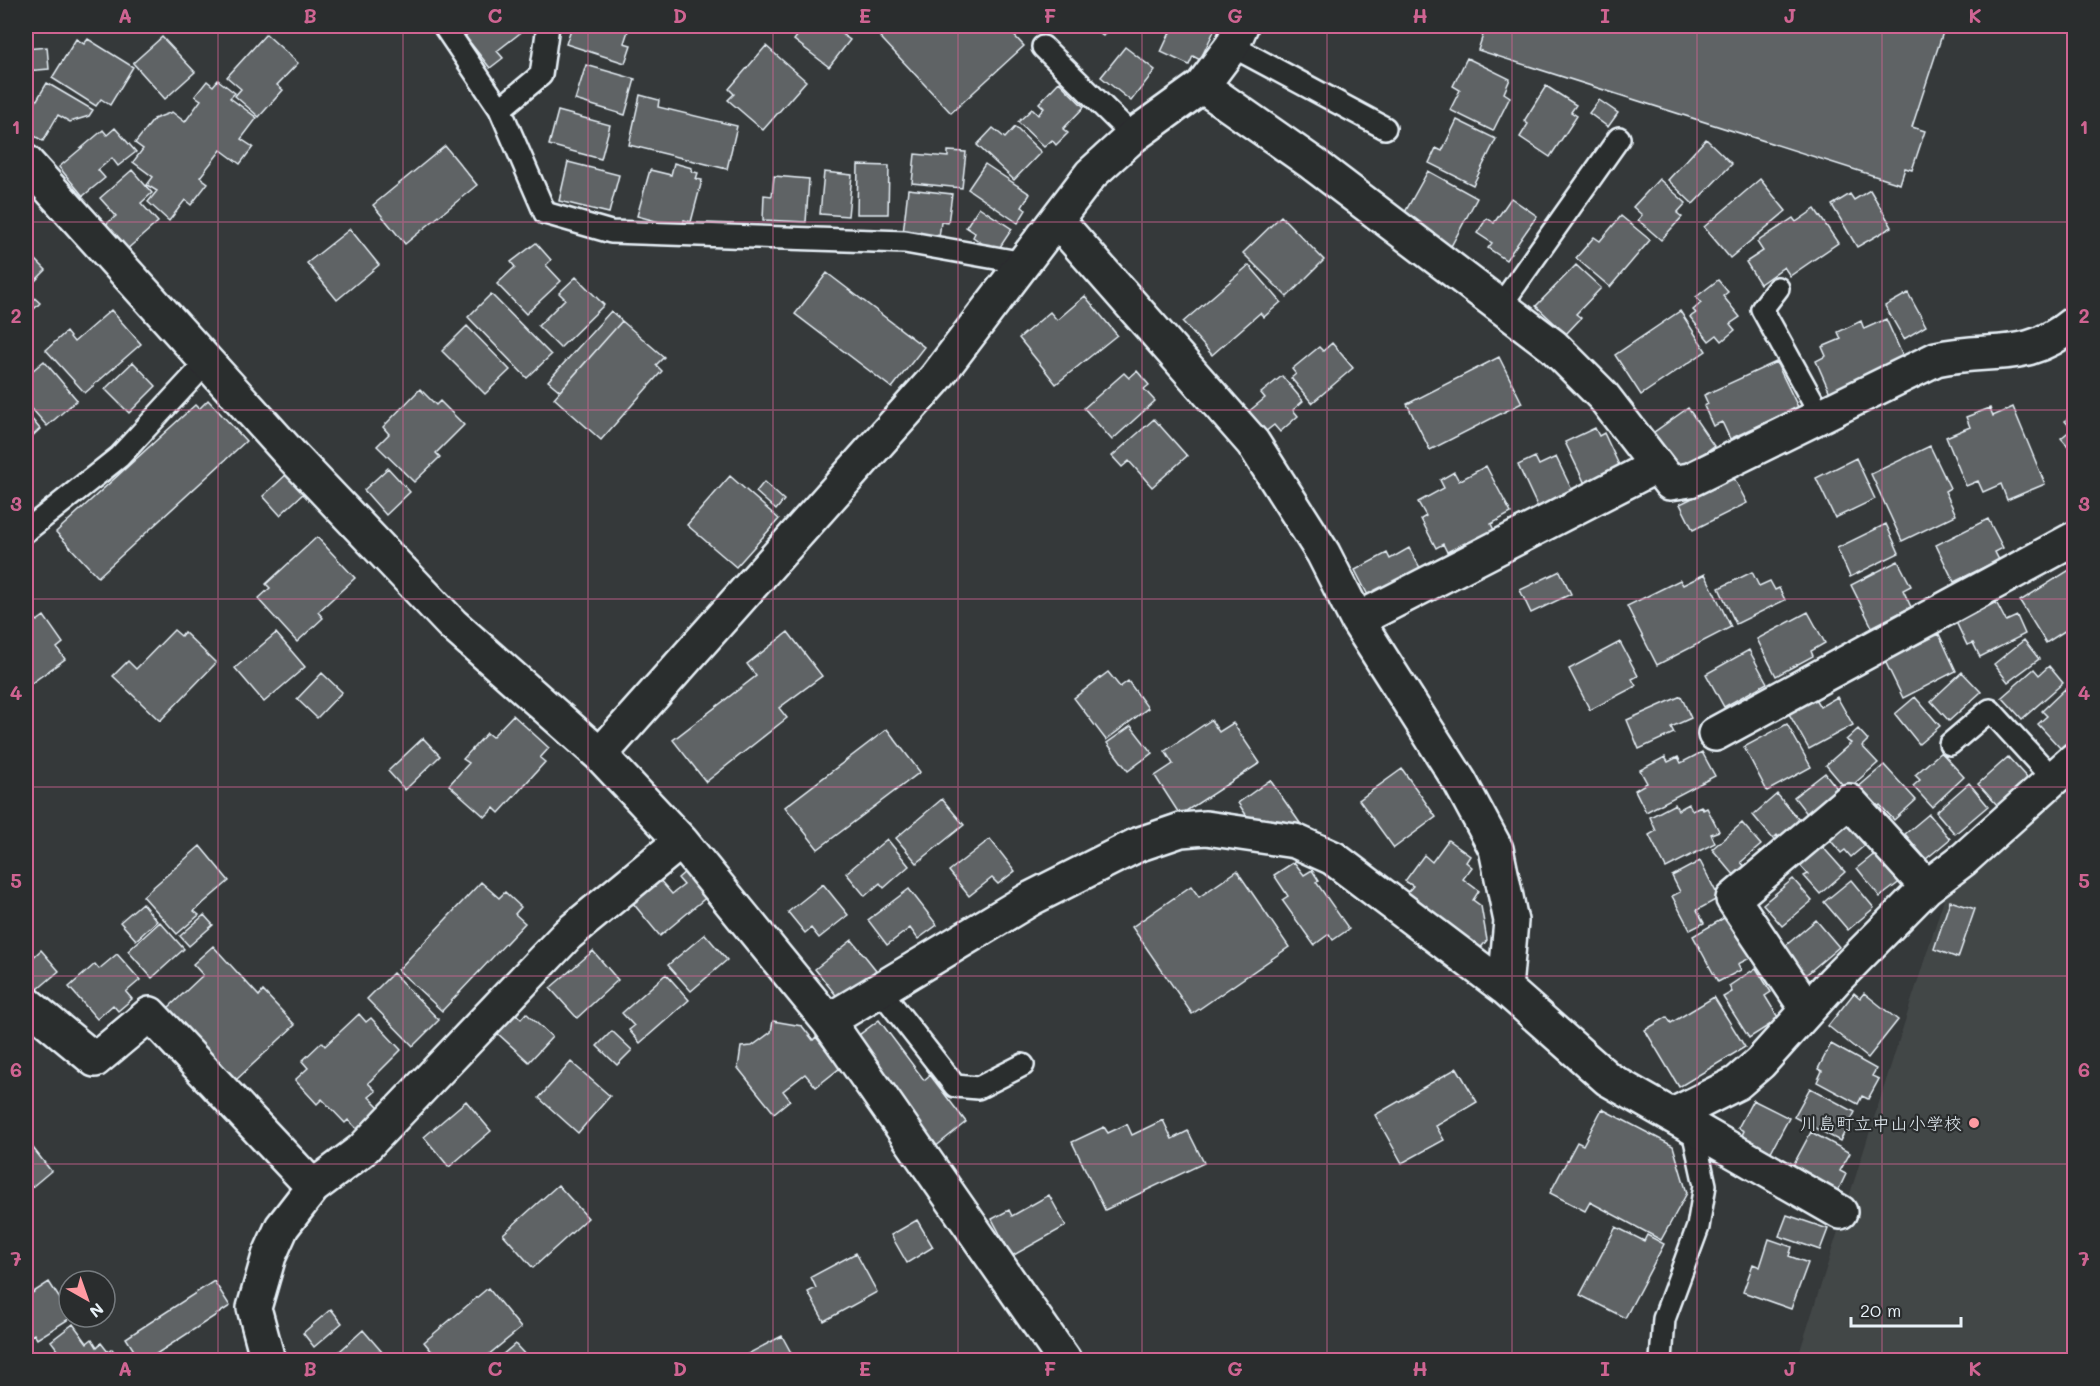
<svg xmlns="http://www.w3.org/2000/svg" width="2100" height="1386" font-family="Mali,'Klee One',sans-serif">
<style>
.built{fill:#424647}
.building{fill:#5f6365;stroke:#e8f1f8;stroke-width:1.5}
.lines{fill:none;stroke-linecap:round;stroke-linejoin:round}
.service-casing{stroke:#e8f1f8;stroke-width:26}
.minor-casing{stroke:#e8f1f8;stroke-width:38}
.service{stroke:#2a2d2e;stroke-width:21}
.minor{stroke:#2a2d2e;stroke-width:33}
.grid{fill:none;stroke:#cf6492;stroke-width:1.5;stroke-opacity:0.55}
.poi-dot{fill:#ff9aa2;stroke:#2a2d2e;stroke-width:2}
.labels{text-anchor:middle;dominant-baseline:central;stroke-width:4.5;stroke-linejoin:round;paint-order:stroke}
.poi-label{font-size:18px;fill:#e8f1f8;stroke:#2a2d2e;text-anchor:end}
.neatline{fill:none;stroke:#cf6492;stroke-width:2}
.grid-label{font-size:20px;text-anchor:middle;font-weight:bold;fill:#cf6492}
</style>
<rect width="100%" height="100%" fill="#35393a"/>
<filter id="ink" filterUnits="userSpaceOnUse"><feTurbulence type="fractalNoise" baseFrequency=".0167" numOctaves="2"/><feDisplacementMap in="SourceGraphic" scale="12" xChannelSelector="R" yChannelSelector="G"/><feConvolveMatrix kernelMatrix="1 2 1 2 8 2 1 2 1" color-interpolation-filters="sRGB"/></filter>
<g filter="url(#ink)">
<path class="built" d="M2074 782V1360H1797L1948 886 1997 850Z"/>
<path class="building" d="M468 26H526L528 27 497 51 503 58 490 68 465 36 472 30Z
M572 26 629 28 624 43 631 45 625 63 566 44Z
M805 26H830L850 40 829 67 794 40Z
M870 26H1005L1024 46 951 113Z
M1088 26H1110L1103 36Z
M1173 26H1208L1215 29 1200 60 1193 56 1189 65 1161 52Z
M1486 26H1945L1912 127 1925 131 1912 170 1905 168 1900 184 1478 50Z
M266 34 298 63 277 85 283 90 259 117 235 96 241 89 227 77Z
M162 37 195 72 165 99 133 63Z
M76 39 84 44 88 39 133 67 110 105 101 99 96 106 52 78Z
M766 46 806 81 763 130 728 100 734 94 729 89Z
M47 47 49 69 26 71V49Z
M1125 47 1155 70 1131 101 1101 77Z
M1467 58 1510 79 1504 93 1510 97 1493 131 1450 110 1460 90 1453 86Z
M586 65 635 79 625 115 575 100Z
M218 80 235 93 230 98 257 118 241 139 253 147 240 164 221 150 200 177 208 183 191 205 185 200 169 221 148 202 157 191 147 185 153 177 133 162 143 149 135 143 154 119 172 112 185 122 201 100 195 96 207 81 213 86Z
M1059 82 1084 107 1063 129 1068 133 1056 145 1052 140 1044 147 1018 122 1032 109 1038 115 1044 108 1039 103Z
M47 83 93 110 89 116 70 122 58 115 43 141 26 131V118Z
M1546 86 1576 105 1571 112 1577 116 1550 157 1520 137 1528 124 1524 121Z
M640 95 659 100 658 107 737 126 727 169 629 145Z
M1599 100 1618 113 1608 127 1589 113Z
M558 111 610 125 601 159 549 145Z
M1457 120 1496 139 1473 185 1429 163 1436 148 1442 151Z
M1015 127 1041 152 1014 180 977 145 993 128 1005 138Z
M115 128 136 152 118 166 112 158 98 170 105 178 83 196 59 167 103 130 107 135Z
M1706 139 1732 164 1693 204 1668 180Z
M445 146 477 185 405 244 373 205Z
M948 151 966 152 962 188 912 183 915 154 948 157Z
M568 162 619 175 609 213 559 201Z
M674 163 692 168 691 171 698 173 696 179 702 180 691 222 684 220 682 228 637 216 650 170 671 175Z
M985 164 1030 194 1022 207 1026 210 1018 223 968 189Z
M858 165 889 166 888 214H857Z
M132 170 152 193 141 203 158 222 125 251 104 226 116 216 100 198Z
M1428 171 1477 198 1449 250 1409 228 1414 219 1404 214Z
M824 172 852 175 848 216 820 214Z
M774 176 809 179 806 222 763 220 764 195 772 196Z
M1659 179 1686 203 1677 213 1682 217 1661 240 1638 220 1642 215 1633 207Z
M1760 179 1786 211 1730 258 1704 227Z
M908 189 952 194 948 223 941 222 939 238 903 234Z
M1870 190 1892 227 1857 247 1832 205 1850 194 1854 200Z
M1511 198 1537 216 1506 260 1488 248 1492 243 1477 233 1487 218 1494 223Z
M979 207 1012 229 996 253 973 237 975 233 966 227Z
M1815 209 1838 243 1790 276 1784 267 1760 284 1746 262 1763 251 1757 242 1793 218 1796 222Z
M1281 216 1324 260 1287 297 1243 253Z
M1621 216 1650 240 1610 287 1576 258 1594 237 1600 241Z
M350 229 379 265 337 300 307 263Z
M536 243 551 260 546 265 561 281 526 314 497 284 515 267 511 262Z
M26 250 46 270 26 290 40 303 26 317Z
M1249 265 1281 302 1264 317 1260 313 1212 355 1183 322Z
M1576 265 1601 288 1576 314 1581 318 1566 334 1536 306Z
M827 273 924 347 892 388 795 314Z
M576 277 604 305 560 348 538 326 565 299 559 293Z
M1718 280 1728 292 1723 296 1740 317 1730 324 1735 330 1722 341 1717 335 1709 341 1690 317 1696 313 1693 310 1701 303 1696 297Z
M1908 293 1926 326 1904 339 1885 306Z
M491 294 551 355 527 378 468 317Z
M1085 296 1117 335 1056 384 1019 338 1050 312 1057 320Z
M111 310 141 344 85 393 46 350 66 332 74 342Z
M611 311 622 321 560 391 548 381Z
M1680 311 1706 351 1641 395 1615 355Z
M1886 319 1905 361 1831 395 1816 361 1826 356 1822 347 1841 339 1838 332 1861 321 1864 329Z
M622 321 664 357 656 365 662 371 601 440 554 398Z
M467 326 510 370 485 394 442 351Z
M1332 343 1353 368 1312 403 1291 378 1296 374 1292 369 1319 347 1323 351Z
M1499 357 1522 403 1430 450 1407 404Z
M44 361 77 400 47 426 26 402V376Z
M133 362 156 386 129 413 105 389Z
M1776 362 1798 407 1730 439 1722 422 1713 426 1704 406 1708 404 1704 395Z
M1137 371 1149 385 1144 389 1155 401 1112 440 1084 408 1124 373 1129 378Z
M1282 376 1303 401 1293 410 1298 416 1280 432 1274 425 1265 432 1248 412 1265 398 1261 393Z
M420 389 436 405 440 401 464 425 436 453 440 457 414 482 377 446 389 434 383 427Z
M208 400 246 441 98 577 56 532 195 405 199 409Z
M2013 407 2045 484 2007 500 2001 484 1983 492 1978 481 1966 486 1946 437 1970 427 1966 417 1990 408 1993 416Z
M1688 408 1714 446 1676 473 1650 435Z
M26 412 40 429 26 442Z
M2074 413V453L2061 438 2072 429 2065 421Z
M1154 419 1187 456 1152 487 1129 461 1122 467 1112 456Z
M1595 428 1599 436 1604 433 1619 465 1609 471 1611 476 1587 488 1565 442Z
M1930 446 1950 488 1945 491 1956 515 1902 541 1871 474Z
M1535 457 1539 465 1556 457 1572 490 1562 494 1565 500 1540 512 1518 465Z
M1856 458 1875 499 1835 518 1816 478Z
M1486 466 1511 513 1491 524 1496 534 1468 549 1465 543 1447 552 1443 544 1436 548 1421 519 1426 516 1418 502 1444 488 1440 480 1454 472 1459 481Z
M388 468 410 492 386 515 364 490Z
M287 474 304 493 280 515 263 496Z
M730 476 779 519 736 567 687 525Z
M1734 478 1747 503 1693 530 1680 504Z
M764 482 784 500 776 510 756 492Z
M1988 519 2003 548 1995 552 1999 560 1954 582 1936 545Z
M1886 524 1899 553 1850 577 1837 548Z
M317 537 355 578 318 612 323 618 297 642 258 599 270 588 266 584Z
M1409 548 1423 573 1371 601 1355 570 1387 553 1390 559Z
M1898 561 1911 586 1903 590 1911 607 1872 627 1851 585Z
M2074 567V625L2046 643 2020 601Z
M1560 571 1571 594 1531 613 1520 590Z
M1752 572 1759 586 1770 581 1775 590 1779 588 1785 600 1736 624 1719 588Z
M1705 574 1731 627 1657 665 1627 606 1680 580 1683 585Z
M1996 602 2006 621 2017 616 2025 634 1980 657 1973 643 1967 645 1956 622Z
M1808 612 1825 643 1811 651 1813 656 1776 676 1757 639Z
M32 614 37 621 44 616 63 643 57 648 65 659 26 687V619Z
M174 630 181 636 184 632 216 663 160 721 113 676 128 661 136 669Z
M788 632 822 676 779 708 787 718 706 782 673 740 756 676 747 664Z
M276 633 305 667 264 702 235 668Z
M1939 634 1956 671 1903 698 1885 661Z
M2024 640 2039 659 2008 682 1994 664Z
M1620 642 1638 676 1632 679 1636 686 1590 710 1569 669Z
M1749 650 1767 683 1724 707 1706 674Z
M2049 666 2063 683 2022 719 2002 697 2034 669 2039 675Z
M1108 672 1120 687 1128 681 1148 708 1106 740 1074 698Z
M1962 672 1981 692 1949 721 1931 701Z
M322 673 342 692 317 718 297 699Z
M2065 689 2074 700 2072 705 2074 708V736L2061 749 2038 724 2047 716 2042 711Z
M1681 696 1691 718 1671 727 1674 733 1639 749 1627 720Z
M1814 697 1820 707 1837 697 1853 725 1809 749 1788 712Z
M1915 697 1940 726 1919 744 1895 714Z
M513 715 549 748 540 758 545 762 499 813 494 808 485 817 449 785 469 763 463 759 487 733 492 737Z
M1211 720 1219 732 1233 723 1260 763 1180 815 1155 776 1173 764 1165 751Z
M1787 724 1811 767 1767 791 1744 747Z
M1131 726 1152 753 1128 771 1107 743Z
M887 729 920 772 818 849 785 807Z
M1858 729 1868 740 1862 746 1878 763 1847 790 1826 765 1851 743 1846 740Z
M423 738 440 756 405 790 388 771Z
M1702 752 1715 776 1646 812 1635 790 1647 783 1640 770 1665 757 1668 762 1678 757 1681 763Z
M1941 752 1964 777 1932 807 1913 786 1920 780 1915 775Z
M2008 757 2028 779 1998 806 1978 784Z
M1884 765 1916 800 1894 820 1880 805 1874 810 1856 789Z
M1402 769 1436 817 1394 848 1359 800Z
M1825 773 1843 796 1812 820 1794 797Z
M1270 780 1302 826 1251 822 1238 803Z
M1969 783 1988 806 1955 834 1936 812Z
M1777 794 1804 826 1784 843 1777 835 1773 839 1753 815Z
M942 799 964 825 917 863 896 838Z
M1675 804 1678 810 1689 804 1692 810 1701 806 1703 810 1707 808 1719 831 1711 834 1715 843 1666 868 1649 835 1656 831 1650 817Z
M1845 811 1870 841 1851 857 1845 850 1841 853 1822 830Z
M1929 814 1950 839 1926 859 1905 834Z
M1742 823 1761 845 1741 862 1745 867 1735 876 1712 849Z
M887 839 909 866 884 888 880 883 865 896 846 873Z
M990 839 1015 871 998 884 992 878 969 896 949 871Z
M1448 840 1470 856 1466 862 1472 867 1463 879 1479 891 1473 900 1481 906 1487 940 1479 950 1405 895 1413 886 1405 881 1424 855 1432 862Z
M1820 844 1845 872 1820 894 1804 876 1808 874 1798 863Z
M200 846 229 881 194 911 199 915 177 934 143 896Z
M1877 852 1901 881 1880 897 1857 868Z
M1700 861 1719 898 1697 910 1704 923 1690 930 1672 896 1680 892 1672 876Z
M1294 862 1304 875 1312 870 1319 881 1316 882 1349 929 1333 940 1329 934 1314 945 1282 900 1288 896 1274 875Z
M694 864 715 890 660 936 632 902 659 879 672 894 684 885 678 878Z
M1237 871 1289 947 1192 1014 1132 927 1191 886 1199 897Z
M1793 879 1812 901 1782 926 1763 904Z
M1851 880 1874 908 1848 930 1824 902Z
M481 882 499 898 505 892 521 907 515 914 525 923 442 1011 398 970Z
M823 884 848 915 819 938 811 928 805 933 788 912Z
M909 889 937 925 918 939 910 928 887 945 868 920Z
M1950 901 1975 909 1958 958 1934 949Z
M142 903 157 921 136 940 120 922Z
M204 915 213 925 189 946 180 936Z
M1729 915 1752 957 1738 964 1741 970 1718 982 1693 936Z
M1816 920 1839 947 1801 979 1778 952Z
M160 922 184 949 152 978 128 951Z
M705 934 727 960 691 991 668 965Z
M852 940 876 970 839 999 815 969Z
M213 946 259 996 263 991 295 1025 236 1080 168 1008 203 975 193 964Z
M41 950 59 971 38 989 26 975V964Z
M593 951 618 980 577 1018 550 988Z
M117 954 140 980 126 992 132 999 118 1011 113 1005 97 1019 69 987 95 964 99 969Z
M1756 968 1771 992 1765 996 1779 1019 1749 1038 1723 997 1732 992 1729 986Z
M393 973 439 1020 413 1046 367 999Z
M666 974 689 1000 640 1043 629 1030 634 1026 622 1013Z
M1854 993 1860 998 1864 993 1898 1020 1868 1058 1828 1026Z
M1714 997 1745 1047 1679 1087 1645 1030 1667 1017 1671 1023Z
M515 1013 521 1019 526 1013 552 1037 529 1062 497 1033Z
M359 1014 366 1022 371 1018 401 1050 368 1083 376 1091 369 1097 381 1109 359 1131 348 1120 345 1123 322 1099 317 1104 295 1080 308 1068 302 1061 322 1042 325 1046Z
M879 1020 924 1080 930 1075 966 1122 934 1148 862 1048 866 1045 859 1035Z
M773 1021 802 1026 813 1040 816 1037 840 1068 816 1087 805 1074 783 1091 790 1100 774 1113 738 1068 741 1047 752 1046 771 1032Z
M612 1031 632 1050 617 1065 597 1046Z
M1831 1044 1876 1069 1872 1076 1879 1079 1868 1099 1862 1096 1858 1104 1817 1082 1822 1071 1818 1069Z
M571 1062 610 1096 578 1133 539 1098Z
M1457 1068 1477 1102 1436 1126 1444 1140 1402 1163 1375 1115Z
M1810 1088 1855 1112 1840 1141 1794 1117Z
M1753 1100 1789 1118 1767 1159 1738 1143 1744 1131 1738 1128Z
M466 1101 491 1131 449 1167 424 1137Z
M1602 1109 1673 1146 1687 1193 1661 1240 1590 1202 1585 1211 1550 1193 1577 1142 1583 1145Z
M1163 1120 1172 1139 1188 1131 1204 1163 1105 1210 1072 1142 1104 1127 1108 1133 1127 1124 1132 1135Z
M1811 1132 1850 1153 1840 1171 1846 1174 1835 1197 1789 1173Z
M26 1139 51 1171 26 1192Z
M558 1185 588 1218 533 1268 503 1234Z
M1049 1195 1066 1226 1012 1256 992 1219 1009 1210 1012 1216Z
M1787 1215 1828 1229 1820 1250 1779 1236Z
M917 1220 933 1247 907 1263 891 1235Z
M1616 1227 1644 1241 1647 1235 1664 1244 1625 1318 1580 1295Z
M1769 1239 1792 1247 1789 1256 1808 1263 1791 1309 1743 1292 1753 1264 1760 1267Z
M856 1253 877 1292 824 1321 808 1292 816 1288 811 1277Z
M214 1281 230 1306 147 1360H140L126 1338Z
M49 1282 69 1313V1317H72L37 1339 34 1334 26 1339V1297Z
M488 1288 521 1328 482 1360H439L424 1342Z
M331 1309 342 1323 314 1347 303 1333Z
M73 1324 87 1343 92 1339 97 1347 101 1343 108 1352 112 1349 121 1360H74L69 1354 64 1358 51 1341Z
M363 1330 389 1360H332L331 1359Z
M782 1336 795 1360H741L740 1358Z
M515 1344 530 1360H496Z"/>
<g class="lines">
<defs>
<path id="service" d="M444 26 500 109 545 213 611 232 905 242 1024 263
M1232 46 1385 128
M1043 47 1133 136
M500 109 541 75 548 26
M1778 288 1762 309 1821 416
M1501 305 1619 138
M26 531 119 457 206 363
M1950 744 1990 710 2054 780
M880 990 955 1086 978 1088 1023 1065
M1661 1360 1664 1319 1698 1227 1705 1185 1692 1126"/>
<path id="minor" d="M1202 86 1312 163 1553 346 1603 396 1670 483 1690 480 1936 359C1993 346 2024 364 2074 323
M26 162 292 456 452 624 600 755 681 841 828 1021 1064 1360
M1057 220 1253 443 1323 553 1357 620 1460 782 1496 849 1511 921 1505 988
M1357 620 1656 466
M1715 734 2074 539
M600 755 935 379 1091 174 1133 136 1202 86 1232 46 1241 26
M26 1003 95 1060 150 1014 313 1187
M1807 1009 1733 899 1849 801 1927 887
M828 1021 1032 898 1137 845 1181 830 1206 828 1295 841 1333 858 1505 988 1608 1079 1840 1212
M1673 1115 1737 1083 1760 1063 1834 981 1927 887 1964 859 2074 760
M268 1360 254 1308 269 1256 282 1227 313 1187 362 1150 568 934 681 841"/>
</defs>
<use href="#service" class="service-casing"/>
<use href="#minor" class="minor-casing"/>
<use href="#service" class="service"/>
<use href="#minor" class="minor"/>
</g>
</g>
<path class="grid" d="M218 26V1360M403 26V1360M588 26V1360M773 26V1360M958 26V1360M1142 26V1360M1327 26V1360M1512 26V1360M1697 26V1360M1882 26V1360M26 222H2074M26 410H2074M26 599H2074M26 787H2074M26 976H2074M26 1164H2074"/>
<circle class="poi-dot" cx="1974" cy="1123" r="6"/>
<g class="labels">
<g class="poi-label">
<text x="1962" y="1123">川島町立中山小学校</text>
</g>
</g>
<rect width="2100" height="1386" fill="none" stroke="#2a2d2e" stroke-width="66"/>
<g transform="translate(87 1299) rotate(140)"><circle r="28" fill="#2a2d2e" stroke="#767b7f" stroke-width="1.5"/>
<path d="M0-4.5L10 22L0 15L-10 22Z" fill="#ff9aa2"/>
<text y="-9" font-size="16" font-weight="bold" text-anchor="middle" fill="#e8f1f8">N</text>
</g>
<path d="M1851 1317v9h110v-9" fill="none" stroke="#e8f1f8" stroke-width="3"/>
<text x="1860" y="1317" font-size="18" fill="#e8f1f8" stroke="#2a2d2e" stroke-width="4.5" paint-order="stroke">20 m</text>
<rect x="33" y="33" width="2034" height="1320" class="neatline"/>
<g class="grid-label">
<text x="125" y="23">A</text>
<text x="310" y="23">B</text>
<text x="495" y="23">C</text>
<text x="680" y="23">D</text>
<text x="865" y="23">E</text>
<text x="1050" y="23">F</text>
<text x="1235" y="23">G</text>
<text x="1420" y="23">H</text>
<text x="1605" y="23">I</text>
<text x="1790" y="23">J</text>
<text x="1975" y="23">K</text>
<text x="16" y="134">1</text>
<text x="2084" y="134">1</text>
<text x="16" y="323">2</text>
<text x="2084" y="323">2</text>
<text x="16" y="511">3</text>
<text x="2084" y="511">3</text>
<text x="16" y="700">4</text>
<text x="2084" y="700">4</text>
<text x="16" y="888">5</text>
<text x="2084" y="888">5</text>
<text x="16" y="1077">6</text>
<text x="2084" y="1077">6</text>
<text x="16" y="1266">7</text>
<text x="2084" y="1266">7</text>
<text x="125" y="1376">A</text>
<text x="310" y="1376">B</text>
<text x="495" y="1376">C</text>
<text x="680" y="1376">D</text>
<text x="865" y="1376">E</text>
<text x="1050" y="1376">F</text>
<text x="1235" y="1376">G</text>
<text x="1420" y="1376">H</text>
<text x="1605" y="1376">I</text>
<text x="1790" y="1376">J</text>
<text x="1975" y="1376">K</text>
</g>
</svg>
